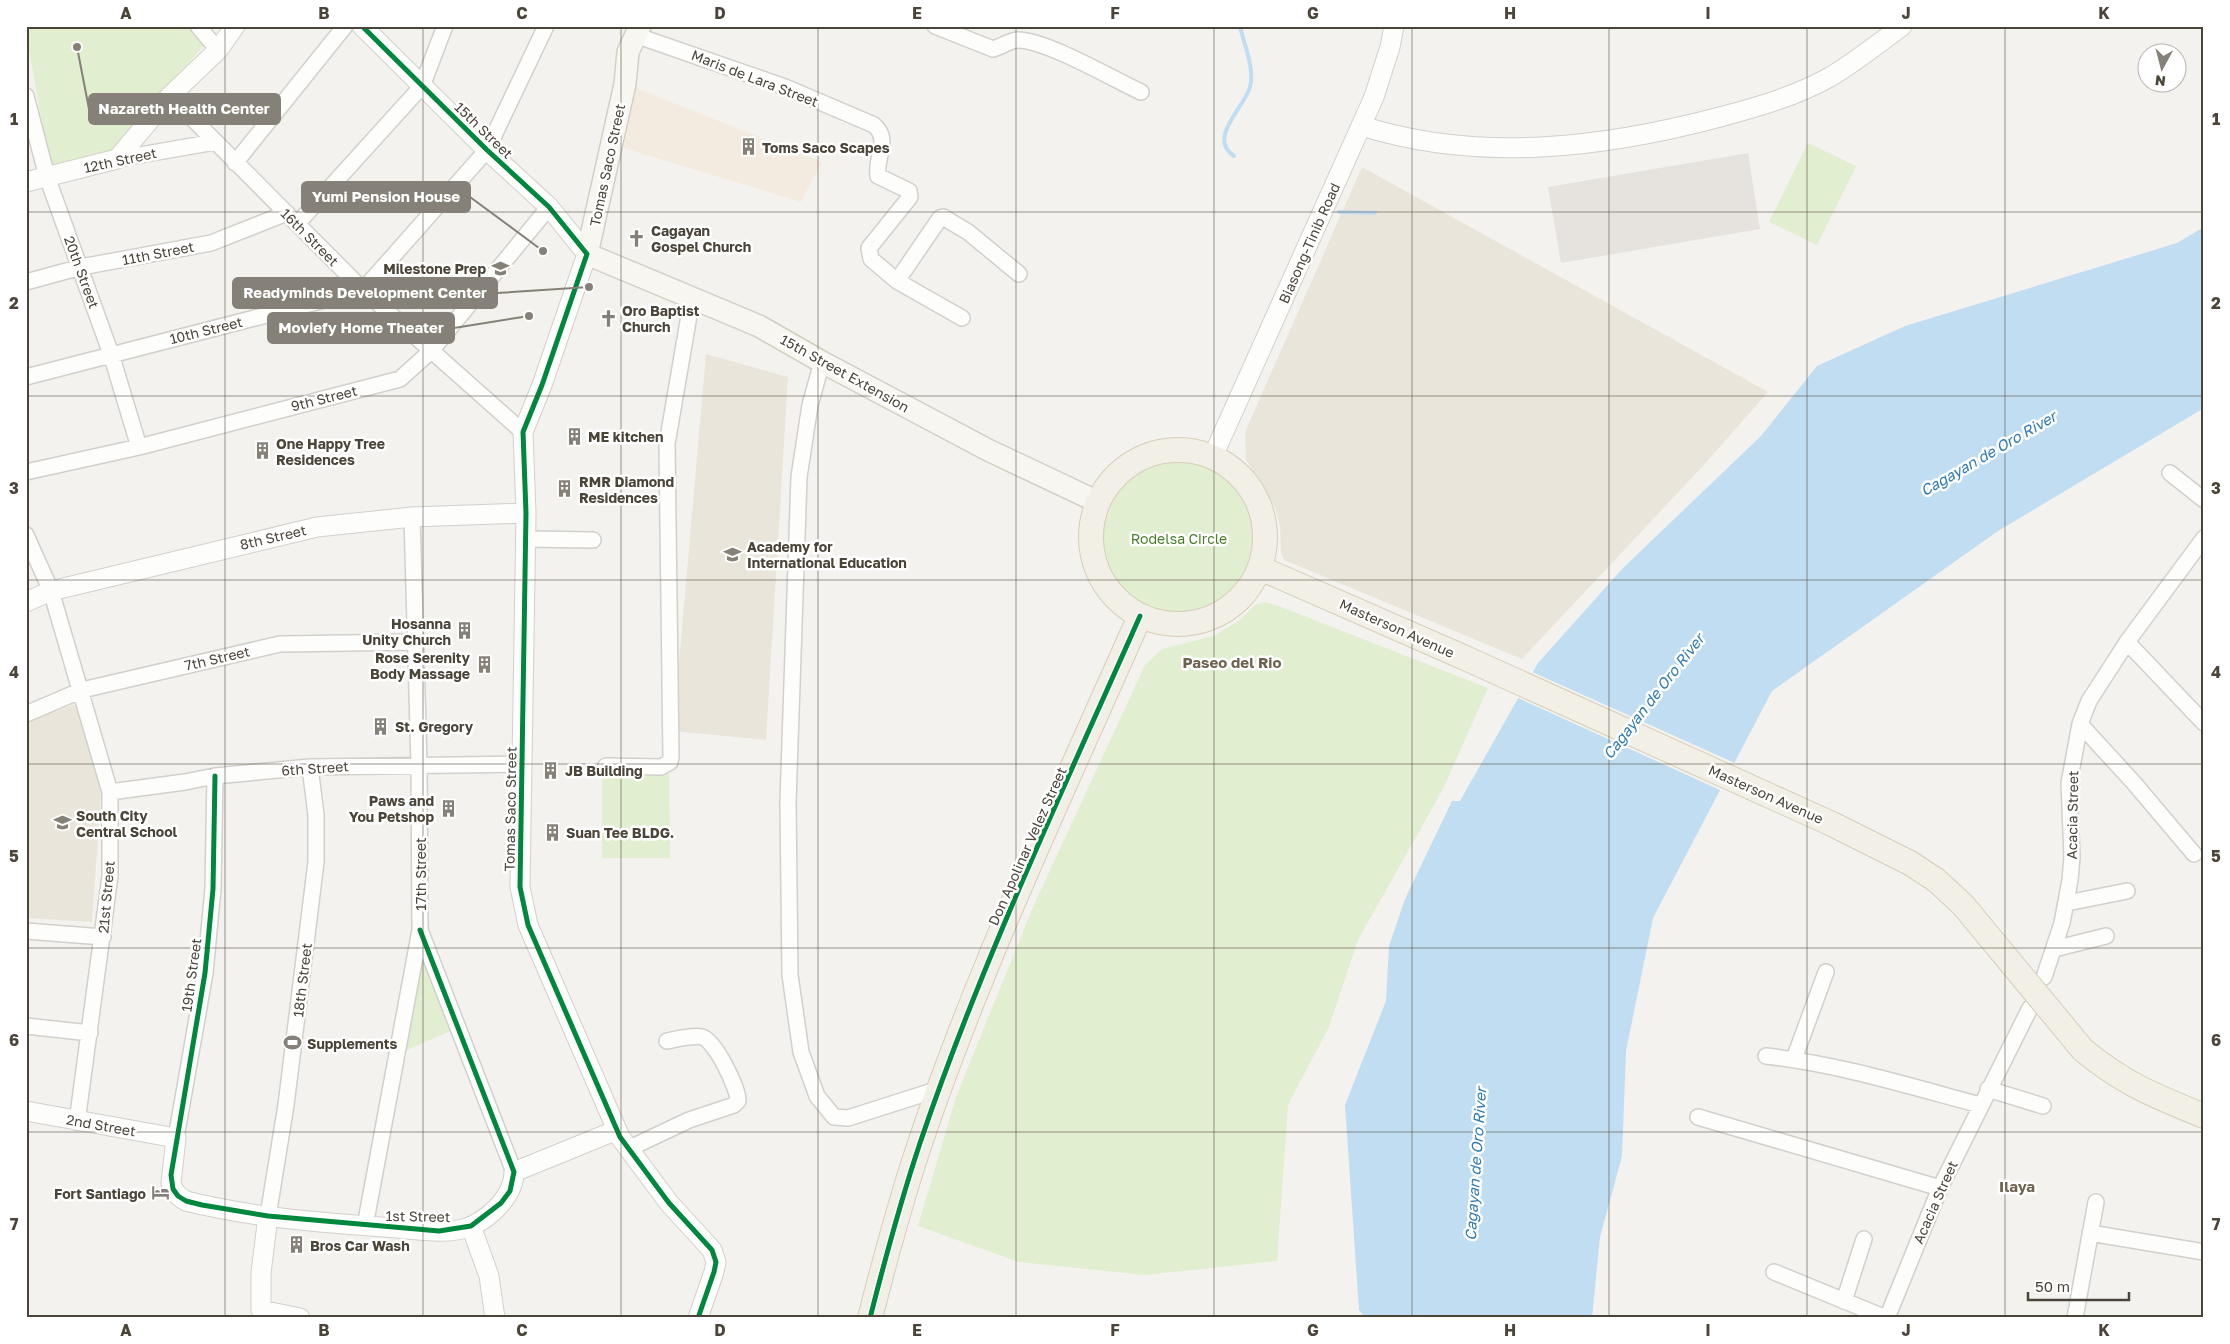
<svg xmlns="http://www.w3.org/2000/svg" width="2230" height="1344" font-family="'Golos Text',sans-serif">
<style>
.commercial{fill:#f3ebdf}
.education{fill:#eae5da}
.green{fill:#e1eecf}
.parking{fill:#e6e3df}
.water{fill:#c0ddf1}
.pier{fill:#f4f2ee}
.lines{fill:none;stroke-linecap:round;stroke-linejoin:round}
.stream{stroke:#c0ddf1;stroke-width:4}
.minor-casing{stroke:#d2d0cb;stroke-width:18}
.tertiary-casing{stroke:#d2d0cb;stroke-width:21}
.secondary-casing{stroke:#d3cfc5;stroke-width:24}
.primary-casing{stroke:#d6cebb;stroke-width:26}
.minor{stroke:#fdfdfc;stroke-width:15}
.tertiary{stroke:#fdfdfc;stroke-width:19}
.secondary{stroke:#f7f6f1;stroke-width:21}
.primary{stroke:#f2efe6;stroke-width:24}
.primary-bridge-casing{stroke:#d6cebb;stroke-width:26;stroke-linecap:butt}
.primary-bridge{stroke:#f2efe6;stroke-width:24}
.cycleway-casing{stroke:#fff;stroke-width:8}
.cycleway{stroke:#00873e;stroke-width:5}
.grid{fill:none;stroke:#4b4439;stroke-width:1;stroke-opacity:0.55}
.labels{text-anchor:middle;dominant-baseline:central;stroke-width:5;stroke-linejoin:round;paint-order:stroke}
.street-label{font-size:14px;fill:#4b4439;stroke:#fff}
.poi-label{font-size:14px;font-weight:bold;fill:#4b4439;stroke:#fff;text-anchor:start}
.park-label{font-size:14px;fill:#4a7f2a;stroke:#fff}
.water-label{font-size:15px;font-style:italic;fill:#2e7ab2;stroke:#fff}
.neighbourhood-label{font-size:15px;font-weight:bold;fill:#6e6250;stroke:#fff}
.leader{fill:none;stroke:#868178;stroke-width:2}
.callout-dot{fill:#868178;stroke:#fff;stroke-width:2}
.callout{fill:#868178;stroke:#868178;stroke-width:2}
.callout-label{font-size:15px;text-anchor:middle;font-weight:bold;fill:#fff}
.neatline{fill:none;stroke:#4b4439;stroke-width:2}
.grid-label{font-size:16px;text-anchor:middle;font-weight:bold;fill:#4b4439}
</style>
<rect width="100%" height="100%" fill="#f4f2ee"/>
<path class="commercial" d="M636 88 822 162 801 202 624 148Z"/>
<path class="education" d="M1362 167 1768 392 1701 468 1522 659 1284 560 1281 553 1280 527 1275 507 1246 460 1245 432Z
M706 354 788 377 766 740 673 731Z
M79 703 101 794 92 922 26 918V721Z"/>
<path class="green" d="M34 26H188L204 45 108 156 50 168 26 33Z
M1808 143 1856 166 1817 245 1769 222Z
M1102 537a76 76 0 1 1 152 0a76 76 0 1 1-152 0Z
M1264 602 1276 605 1488 688 1443 789 1358 940 1329 1027 1288 1105 1277 1261 1145 1275 1019 1262 918 1226 956 1097 1033 907 1145 665 1162 649 1214 636 1240 620 1255 605Z
M602 769H669L670 858H602Z
M422 950 455 1029 400 1053Z"/>
<path class="parking" d="M1748 153 1760 229 1561 263 1548 187Z"/>
<path class="water" d="M2204 227V408L1998 531 1772 691 1653 918 1626 1051 1622 1156 1600 1237 1592 1318H1366L1359 1310 1345 1105 1386 1001 1389 946 1405 899 1452 801H1460L1538 663 1623 568 1761 436 1817 366 1905 326 2177 243Z"/>
<path class="pier" d="M1530 671 1737 764 1722 791 1516 697Z"/>
<g class="lines">
<path class="stream" d="M1234 156C1207 138 1244 108 1250 87 1255 68 1244 45 1240 26
M1339 212 1375 213"/>
<defs>
<path id="minor" d="M198 26 218 50
M935 26 993 49C1001 47 1010 40 1018 40 1046 40 1113 79 1141 92
M635 35 785 87 874 125C891 140 875 157 878 176L909 191 910 197 869 248 871 259 897 281 962 318
M26 96 47 177 111 354 139 447
M170 96 363 290 523 432
M117 159 215 142
M235 163 345 26
M298 223 422 86 445 26
M897 281 940 218 943 217 968 232 1019 274
M26 282 81 267 211 243 287 213
M822 362 810 405 799 477 788 802 790 975 801 1052 817 1096 834 1117 848 1118 939 1089
M26 377 363 290 487 150 546 26
M26 472 139 447 400 379 431 351 549 207
M2170 473 2204 500
M26 535 51 591 110 792V876L77 1122
M526 539 593 540
M2127 642 2204 723
M26 714 82 690 280 644 415 642
M2080 724 2134 783 2194 854
M606 766 661 767 670 762 671 757 667 444 692 298
M110 792 185 782 215 776 310 767 521 764
M2067 903 2127 891
M420 930 514 1172
M26 931 103 937
M2054 949 2106 936
M2044 977 2062 923 2070 880 2072 857 2069 783 2080 724 2089 701 2127 642 2204 538
M26 1026 90 1033
M1766 1056C1838 1064 1909 1086 1980 1105
M1794 1059 1826 972
M1988 1089 2043 1106
M1698 1117 1940 1188
M176 1138 205 973 213 889 215 776
M628 1149 689 1120 734 1105 738 1101C738 1088 715 1040 702 1037 692 1035 677 1039 667 1041
M268 1216 286 1105 316 862V815L310 767
M365 1226 420 930 419 764 412 517
M2090 1233 2204 1252
M1774 1272 1886 1318
M1844 1301 1864 1239
M1887 1318 1940 1188 2030 1008
M2075 1318 2096 1202"/>
<path id="tertiary" d="M362 26 487 150 549 207 587 254 542 385 523 432 526 513 520 887 528 925 620 1137 669 1203 712 1250 716 1262 714 1272 698 1318
M1362 126C1479 163 1603 148 1720 117 1758 107 1796 96 1830 77 1855 62 1879 43 1902 26
M26 182 117 159 170 96 218 50 235 26
M1213 456 1374 97 1390 47 1394 26
M26 602 51 591 317 527 412 517 526 513
M26 1111 176 1138 171 1183C173 1192 178 1196 186 1201 254 1218 326 1223 396 1228 418 1230 452 1235 472 1226 492 1216 514 1195 514 1172L617 1130
M268 1216 261 1273V1310L300 1318
M471 1226 489 1276 495 1318"/>
<path id="secondary" d="M640 26 628 52 625 84 587 254 759 326 822 362 988 450 1098 502"/>
<path id="primary" d="M1091 537a87 87 0 1 1 174 0a87 87 0 1 1-174 0Z
M1260 568 1463 657
M2083 1050C2124 1084 2155 1096 2204 1116
M870 1318C885 1259 901 1200 920 1143 981 963 1063 790 1140 616"/>
</defs>
<use href="#minor" class="minor-casing"/>
<use href="#tertiary" class="tertiary-casing"/>
<use href="#secondary" class="secondary-casing"/>
<use href="#primary" class="primary-casing"/>
<use href="#minor" class="minor"/>
<use href="#tertiary" class="tertiary"/>
<use href="#secondary" class="secondary"/>
<use href="#primary" class="primary"/>
<defs>
<path id="primary-bridge" d="M1463 657 1832 824 1910 863 1936 880 1963 905 2083 1050"/>
</defs>
<use href="#primary-bridge" class="primary-bridge-casing"/>
<use href="#primary-bridge" class="primary-bridge"/>
<defs>
<path id="cycleway" d="M362 26 487 150 549 207 587 254 542 385 523 432 526 513 520 887 528 925 620 1137 669 1203 712 1250 716 1262 714 1272 698 1318
M215 776 213 889 205 973 171 1175 173 1189 178 1196 186 1201 202 1205 268 1216 439 1231 471 1226 501 1203 510 1191 514 1172 420 930
M870 1318C885 1259 901 1200 920 1143 981 963 1063 790 1140 616"/>
</defs>
<use href="#cycleway" class="cycleway-casing"/>
<use href="#cycleway" class="cycleway"/>
</g>
<path class="grid" d="M225 26V1318M423 26V1318M621 26V1318M818 26V1318M1016 26V1318M1214 26V1318M1412 26V1318M1609 26V1318M1807 26V1318M2005 26V1318M26 212H2204M26 396H2204M26 580H2204M26 764H2204M26 948H2204M26 1132H2204"/>
<defs>
<symbol id="building-bare" viewBox="-9 -9 18 18"><path d="M-4-6H4V6H1V3H-1V6H-4ZM-2.5-4.3h1.7v1.8h-1.7ZM.8-4.3h1.7v1.8H.8ZM-2.5-1h1.7V.8h-1.7ZM.8-1h1.7V.8H.8Z" fill="#868178" stroke="#fff" stroke-width="2.5" paint-order="stroke"/></symbol>
<symbol id="church-bare" viewBox="-9 -9 18 18"><path d="M-1.2-6h2.4v3.5h3.3v2.4h-3.3V6h-2.4V-.1h-3.3v-2.4h3.3Z" fill="#868178" stroke="#fff" stroke-width="2.5" paint-order="stroke"/></symbol>
<symbol id="school-bare" viewBox="-9 -9 18 18"><path d="M0-5L7-2L0 1L-7-2ZM-4 1L0 2.5L4 1V4Q0 6-4 4Z" fill="#868178" stroke="#fff" stroke-width="2.5" paint-order="stroke"/></symbol>
<symbol id="stadium-bare" viewBox="-9 -9 18 18"><path d="M0-5a6.5 5 0 1 0 0 10a6.5 5 0 1 0 0-10ZM-3.5-1.8h7v3.6h-7Z" fill="#868178" stroke="#fff" stroke-width="2.5" paint-order="stroke"/></symbol>
<symbol id="hotel-bare" viewBox="-9 -9 18 18"><path d="M-6-4.5h1.5V1H6V5H4.5V3h-9V5H-6ZM-4 0a1.8 1.8 0 1 1 3.6 0ZM.5 0V-2.5h3Q6-2.5 6 0Z" fill="#868178" stroke="#fff" stroke-width="2.5" paint-order="stroke"/></symbol>
</defs>
<g fill-rule="evenodd">
<use href="#building-bare" x="736" y="134" width="25" height="25"/>
<use href="#church-bare" x="624" y="226" width="25" height="25"/>
<use href="#school-bare" x="488" y="256" width="25" height="25"/>
<use href="#church-bare" x="596" y="306" width="25" height="25"/>
<use href="#building-bare" x="562" y="424" width="25" height="25"/>
<use href="#building-bare" x="250" y="438" width="25" height="25"/>
<use href="#building-bare" x="552" y="476" width="25" height="25"/>
<use href="#school-bare" x="720" y="542" width="25" height="25"/>
<use href="#building-bare" x="452" y="618" width="25" height="25"/>
<use href="#building-bare" x="472" y="652" width="25" height="25"/>
<use href="#building-bare" x="368" y="714" width="25" height="25"/>
<use href="#building-bare" x="538" y="758" width="25" height="25"/>
<use href="#building-bare" x="436" y="796" width="25" height="25"/>
<use href="#school-bare" x="50" y="810" width="25" height="25"/>
<use href="#building-bare" x="540" y="820" width="25" height="25"/>
<use href="#stadium-bare" x="280" y="1030" width="25" height="25"/>
<use href="#hotel-bare" x="148" y="1180" width="25" height="25"/>
<use href="#building-bare" x="284" y="1232" width="25" height="25"/>
</g>
<g class="labels">
<g class="street-label">
<text transform="translate(755 78) rotate(21)">Maris de Lara Street</text>
<text transform="translate(484 130) rotate(44)">15th Street</text>
<text transform="translate(120 160) rotate(-12)">12th Street</text>
<text transform="translate(607 165) rotate(-78)">Tomas Saco Street</text>
<text transform="translate(310 237) rotate(45)">16th Street</text>
<text transform="translate(1309 243) rotate(-66)">Biasong-Tinib Road</text>
<text transform="translate(158 253) rotate(-11)">11th Street</text>
<text transform="translate(82 272) rotate(70)">20th Street</text>
<text transform="translate(206 330) rotate(-14)">10th Street</text>
<text transform="translate(845 373) rotate(29)">15th Street Extension</text>
<text transform="translate(324 398) rotate(-14)">9th Street</text>
<text transform="translate(273 537) rotate(-13)">8th Street</text>
<text transform="translate(1397 628) rotate(24)">Masterson Avenue</text>
<text transform="translate(217 658) rotate(-13)">7th Street</text>
<text transform="translate(315 768) rotate(-4)">6th Street</text>
<text transform="translate(1766 794) rotate(24)">Masterson Avenue</text>
<text transform="translate(510 809) rotate(-89)">Tomas Saco Street</text>
<text transform="translate(2072 815) rotate(-89)">Acacia Street</text>
<text transform="translate(1027 846) rotate(-66)">Don Apolinar Velez Street</text>
<text transform="translate(420 874) rotate(-90)">17th Street</text>
<text transform="translate(106 897) rotate(-85)">21st Street</text>
<text transform="translate(191 975) rotate(-82)">19th Street</text>
<text transform="translate(302 980) rotate(-83)">18th Street</text>
<text transform="translate(101 1125) rotate(10)">2nd Street</text>
<text transform="translate(1935 1202) rotate(-66)">Acacia Street</text>
<text transform="translate(418 1216) rotate(1)">1st Street</text>
</g>
<g class="poi-label">
<text x="762" y="147">Toms Saco Scapes</text>
<text x="651" y="230">Cagayan<tspan x="651" dy="16">Gospel Church</tspan></text>
<text x="486" y="268" text-anchor="end">Milestone Prep</text>
<text x="622" y="310">Oro Baptist<tspan x="622" dy="16">Church</tspan></text>
<text x="588" y="436">ME kitchen</text>
<text x="276" y="443">One Happy Tree<tspan x="276" dy="16">Residences</tspan></text>
<text x="579" y="481">RMR Diamond<tspan x="579" dy="16">Residences</tspan></text>
<text x="747" y="546">Academy for<tspan x="747" dy="16">International Education</tspan></text>
<text x="451" y="623" text-anchor="end">Hosanna<tspan x="451" dy="16">Unity Church</tspan></text>
<text x="470" y="657" text-anchor="end">Rose Serenity<tspan x="470" dy="16">Body Massage</tspan></text>
<text x="395" y="726">St. Gregory</text>
<text x="565" y="770">JB Building</text>
<text x="434" y="800" text-anchor="end">Paws and<tspan x="434" dy="16">You Petshop</tspan></text>
<text x="76" y="815">South City<tspan x="76" dy="16">Central School</tspan></text>
<text x="566" y="832">Suan Tee BLDG.</text>
<text x="307" y="1043">Supplements</text>
<text x="146" y="1193" text-anchor="end">Fort Santiago</text>
<text x="310" y="1245">Bros Car Wash</text>
</g>
<g class="park-label">
<text x="1179" y="538">Rodelsa Circle</text>
</g>
<g class="water-label">
<text transform="translate(1988 453) rotate(-30)">Cagayan de Oro River</text>
<text transform="translate(1653 696) rotate(-52)">Cagayan de Oro River</text>
<text transform="translate(1475 1164) rotate(-86)">Cagayan de Oro River</text>
</g>
<g class="neighbourhood-label">
<text x="1232" y="662">Paseo del Rio</text>
<text x="2017" y="1186">Ilaya</text>
</g>
</g>
<path class="leader" d="M77 47L89 109M543 251L470 197M589 287L497 293M529 316L454 328"/>
<g class="callout-dot">
<circle cx="77" cy="47" r="5"/>
<circle cx="543" cy="251" r="5"/>
<circle cx="589" cy="287" r="5"/>
<circle cx="529" cy="316" r="5"/>
</g>
<g class="callout">
<rect x="89" y="94" width="191" height="30" rx="5"/>
<rect x="302" y="182" width="168" height="30" rx="5"/>
<rect x="233" y="278" width="264" height="30" rx="5"/>
<rect x="268" y="313" width="186" height="30" rx="5"/>
</g>
<g class="callout-label">
<text x="184" y="114">Nazareth Health Center</text>
<text x="386" y="202">Yumi Pension House</text>
<text x="365" y="298">Readyminds Development Center</text>
<text x="361" y="333">Moviefy Home Theater</text>
</g>
<rect width="2230" height="1344" fill="none" stroke="#ffffff" stroke-width="55"/>
<g transform="translate(2162 68) rotate(187)"><circle r="24" fill="#ffffff" stroke="#b7b4b0"/>
<path d="M0-4L9 19L0 12L-9 19Z" fill="#868178"/>
<text y="-8" font-size="14" font-weight="bold" text-anchor="middle" fill="#4b4439">N</text>
</g>
<path d="M2028 1292v8h101v-8" fill="none" stroke="#4b4439" stroke-width="2.5"/>
<text x="2035" y="1292" font-size="15" fill="#4b4439" stroke="#ffffff" stroke-width="4" paint-order="stroke">50 m</text>
<rect x="28" y="28" width="2174" height="1288" class="neatline"/>
<g class="grid-label">
<text x="126" y="19">A</text>
<text x="324" y="19">B</text>
<text x="522" y="19">C</text>
<text x="720" y="19">D</text>
<text x="917" y="19">E</text>
<text x="1115" y="19">F</text>
<text x="1313" y="19">G</text>
<text x="1510" y="19">H</text>
<text x="1708" y="19">I</text>
<text x="1906" y="19">J</text>
<text x="2104" y="19">K</text>
<text x="14" y="125">1</text>
<text x="2216" y="125">1</text>
<text x="14" y="309">2</text>
<text x="2216" y="309">2</text>
<text x="14" y="494">3</text>
<text x="2216" y="494">3</text>
<text x="14" y="678">4</text>
<text x="2216" y="678">4</text>
<text x="14" y="862">5</text>
<text x="2216" y="862">5</text>
<text x="14" y="1046">6</text>
<text x="2216" y="1046">6</text>
<text x="14" y="1230">7</text>
<text x="2216" y="1230">7</text>
<text x="126" y="1336">A</text>
<text x="324" y="1336">B</text>
<text x="522" y="1336">C</text>
<text x="720" y="1336">D</text>
<text x="917" y="1336">E</text>
<text x="1115" y="1336">F</text>
<text x="1313" y="1336">G</text>
<text x="1510" y="1336">H</text>
<text x="1708" y="1336">I</text>
<text x="1906" y="1336">J</text>
<text x="2104" y="1336">K</text>
</g>
</svg>
